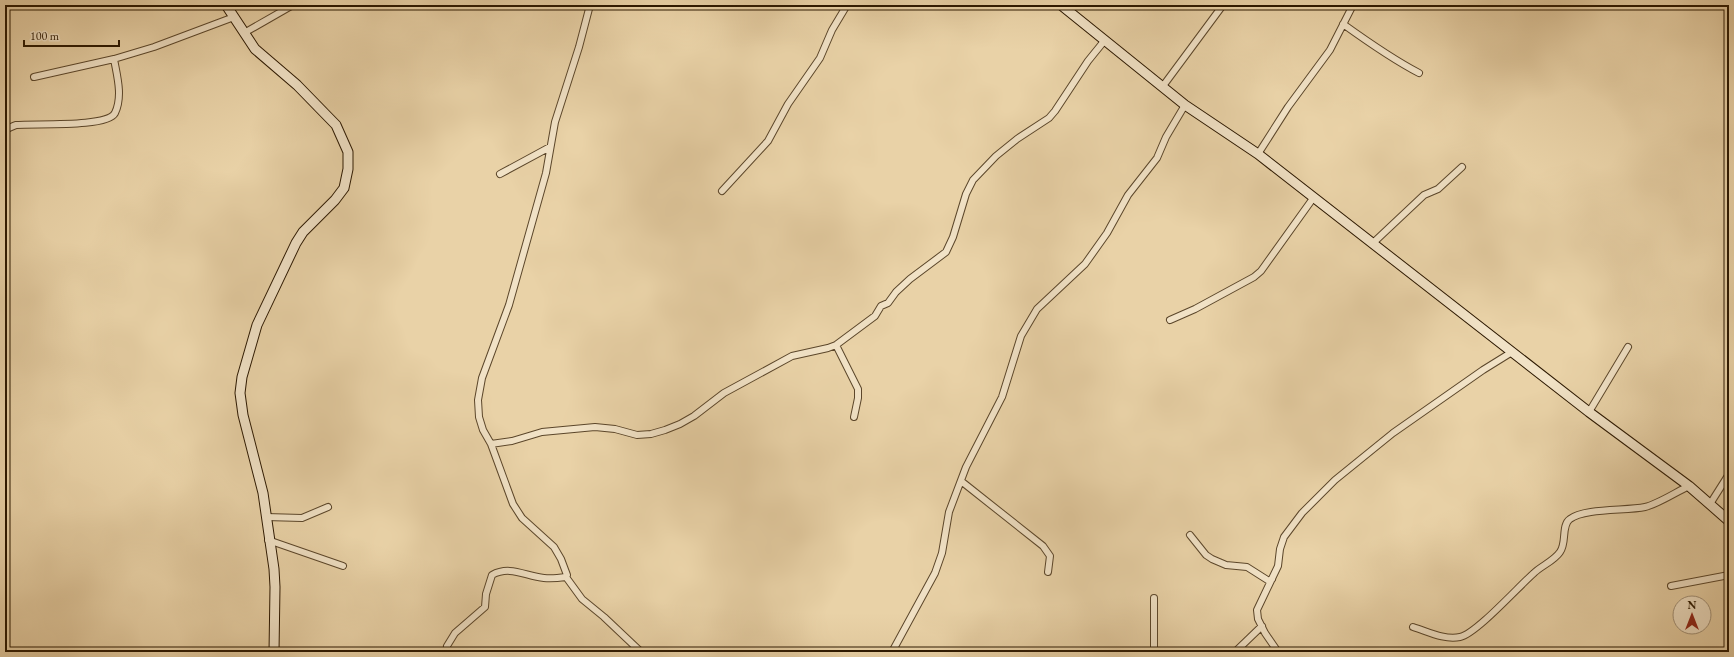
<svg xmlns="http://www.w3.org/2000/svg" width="1734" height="657" font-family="'EB Garamond',serif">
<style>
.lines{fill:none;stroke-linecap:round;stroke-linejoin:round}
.street-casing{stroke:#5b462a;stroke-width:8}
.secondary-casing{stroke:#2c1800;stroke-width:11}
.street{stroke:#f1e2c6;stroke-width:6}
.secondary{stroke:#f1e2c6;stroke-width:9}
</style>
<rect width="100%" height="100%" fill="#e9d2a7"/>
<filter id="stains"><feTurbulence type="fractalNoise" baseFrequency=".005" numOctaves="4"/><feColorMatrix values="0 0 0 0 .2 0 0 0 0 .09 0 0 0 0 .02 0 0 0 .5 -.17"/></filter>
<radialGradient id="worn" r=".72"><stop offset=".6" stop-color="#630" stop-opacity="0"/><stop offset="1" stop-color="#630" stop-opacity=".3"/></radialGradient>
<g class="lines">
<defs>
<path id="street" d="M590 5 579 47 555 122 546 173 509 305 482 378 478 400 479 417 483 430 491 444 513 504 522 518 554 547 561 559 567 575 566 577 582 599 604 617 641 652
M1343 24C1368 42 1392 59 1419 73
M244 33 293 5
M34 77 114 59 154 47 234 17
M1163 86 1223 5
M5 130C8 129 12 126 16 125 33 123 107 128 115 113 123 96 117 76 114 59
M1258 154 1288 107 1330 50 1353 5
M500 174 550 147
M722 191 768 141 788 104 820 58 832 30 847 5
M1373 243 1424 195 1438 189 1462 167
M1170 320 1195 309 1254 277 1261 271 1314 197
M836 345 858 389V398L854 417
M1589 412 1628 347
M491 444 512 441 542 432 595 427 615 429 637 435 651 434 665 430 680 424 694 416 724 393 792 356 828 348 836 345 875 316 881 306 888 303 896 292 910 279 946 252 953 237 966 194 973 180 996 156 1017 139 1049 118 1055 111 1088 61 1105 40
M961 481 1043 546 1050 556 1048 572
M1710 504 1729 474
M266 517 302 518 328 507
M1190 535 1206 555 1212 559 1226 565 1247 567 1269 581 1272 579
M268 540 343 566
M1671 586 1729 575
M1154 598V652
M1413 627C1429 632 1444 640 1460 637 1476 634 1519 586 1534 573 1541 566 1554 561 1560 552 1567 543 1561 525 1570 519 1584 508 1626 511 1645 507 1658 504 1676 492 1689 486
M447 646 455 633 485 607 486 594 492 575C510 565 525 576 544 578 551 579 559 578 566 577
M892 652 935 573 942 553 949 512 966 467 1002 397 1021 336 1037 309 1085 264 1107 233 1128 195 1157 158 1166 137 1185 105
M1235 652 1262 626
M1278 652 1265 633 1258 619 1257 610 1278 566 1280 549 1284 537 1302 513 1335 480 1393 433 1483 370 1512 352"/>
<path id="secondary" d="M226 5 255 49 297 85 336 125 348 152V169L344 188 335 200 303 232 296 243 257 325 242 377 240 393 243 415 263 493 274 569 275 587 274 652
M1061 5 1185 105 1258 154 1589 412 1689 486 1729 521"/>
</defs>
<use href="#street" class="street-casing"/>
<use href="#secondary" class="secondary-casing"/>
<use href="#street" class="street"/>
<use href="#secondary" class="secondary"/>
</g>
<rect width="1734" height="657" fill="none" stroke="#e9d2a7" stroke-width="20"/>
<rect x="6" y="6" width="1722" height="645" fill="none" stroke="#2c1800" stroke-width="2"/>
<rect x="10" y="10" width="1714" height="637" fill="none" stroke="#2c1800"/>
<g transform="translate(1692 615)"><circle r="19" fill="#f1e2c6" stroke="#a29177"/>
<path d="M0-3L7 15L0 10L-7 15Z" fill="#8f2418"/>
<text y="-6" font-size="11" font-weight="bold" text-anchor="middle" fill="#2c1800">N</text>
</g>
<path d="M24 40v6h95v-6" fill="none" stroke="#2c1800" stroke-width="2"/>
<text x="30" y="40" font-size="12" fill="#2c1800" stroke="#f1e2c6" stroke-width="3" paint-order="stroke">100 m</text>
<rect width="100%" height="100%" filter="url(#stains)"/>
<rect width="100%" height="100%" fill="url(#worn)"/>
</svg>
